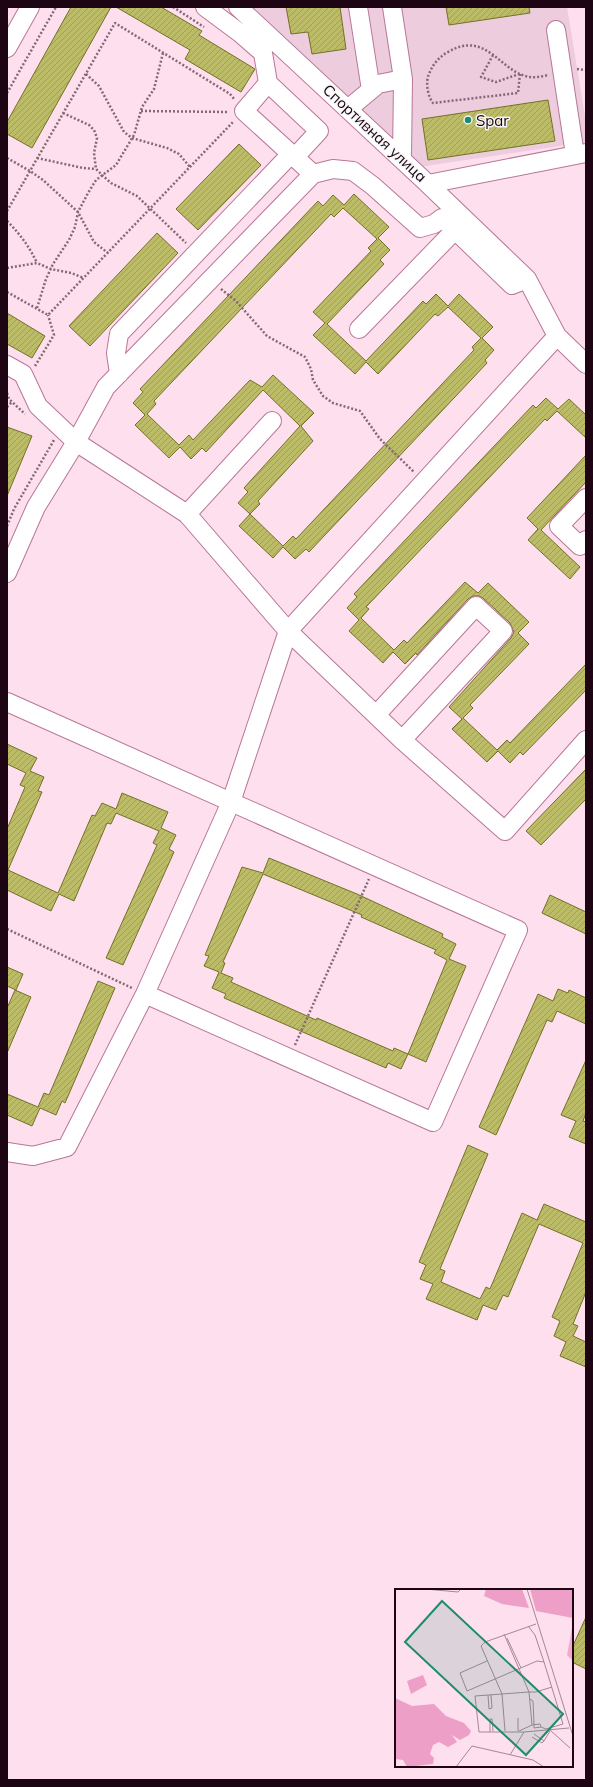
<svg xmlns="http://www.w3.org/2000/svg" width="593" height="1787" font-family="Mulish,sans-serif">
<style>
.built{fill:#edcddd}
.building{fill:url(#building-hatch);stroke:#737128;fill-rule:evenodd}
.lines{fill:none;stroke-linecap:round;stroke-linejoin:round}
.minor-casing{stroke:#b97698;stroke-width:20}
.path{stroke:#836876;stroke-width:2.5;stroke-dasharray:2 2;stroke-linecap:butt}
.minor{stroke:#fff;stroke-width:18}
.poi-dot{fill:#1d8c6c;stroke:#f6f6f6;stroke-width:1.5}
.labels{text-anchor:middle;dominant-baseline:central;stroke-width:3;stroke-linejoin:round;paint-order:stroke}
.poi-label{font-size:15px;fill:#1d0513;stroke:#f6f6f6;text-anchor:start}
.street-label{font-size:15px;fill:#1d0513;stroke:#f6f6f6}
.inset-road{fill:none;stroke:#a48896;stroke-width:1}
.view{fill:#1d8c6c;fill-opacity:0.15;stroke:#1d8c6c;stroke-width:2}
.inset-edge{fill:none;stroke:#1d0513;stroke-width:2}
</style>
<defs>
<pattern id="building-hatch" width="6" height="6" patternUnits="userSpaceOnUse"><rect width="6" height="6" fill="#bcbb67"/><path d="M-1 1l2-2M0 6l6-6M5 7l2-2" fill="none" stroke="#a19f58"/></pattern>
</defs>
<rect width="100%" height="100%" fill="#fedfed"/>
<path class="built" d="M250 7H567L586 122V142L419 167Z"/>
<path class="building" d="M71 7H111L32 148 7 134V122Z
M116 7H161L202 31 199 35 255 69 241 92 185 59 190 50Z
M286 7H340L346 49 312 54 308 32 291 34Z
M446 7H529L530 13 449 25Z
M548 100 555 141 428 160 422 119Z
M239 144 261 165 198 230 176 209Z
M354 194 389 227 378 238 390 250 380 260 384 264 327 324 366 361 423 301 426 304 436 294 448 306 459 294 493 327 482 338 494 350 485 360 487 363 309 552 306 549 295 559 283 547 273 558 239 526 250 514 283 546 293 536 296 539 474 350 472 347 481 338 448 307 438 316 435 314 378 374 366 362 355 374 313 335 325 323 313 312 371 251 368 248 377 239 343 208 334 217 331 214 154 401 156 404 147 414 179 445 189 435 193 440 250 380 262 387 273 375 314 413 301 426 313 441 258 501 260 504 250 514 238 503 248 492 244 488 300 426 263 390 206 452 202 448 191 459 180 447 169 458 135 425 145 415 133 403 143 392 140 389 318 201 323 206 333 195 344 205Z
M157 233 178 253 90 346 69 326Z
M7 313 45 336 32 358 7 344Z
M546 398 558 409 569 399 586 415V438L557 411 547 421 545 419 366 607 369 609 361 618 394 650 404 640 407 643 465 582 478 593 488 583 529 622 518 633 529 644 470 705 473 708 463 718 497 750 507 740 510 743 586 664V690L523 755 520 752 510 763 498 751 487 762 452 729 462 719 449 707 511 638 514 632 510 623 483 598 479 596H473L468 599 417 655 416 653 405 664 393 652 383 663 349 631 359 620 347 608 357 597 354 594 533 405 536 408Z
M7 427 32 436 7 496Z
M586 455V482L541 530 580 567 570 579 528 540 538 529 527 518Z
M7 744 37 758 30 771 44 777 38 791 42 792 8 870 58 893 92 815 95 816 102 803 116 809 122 793 168 812 161 828 176 835 169 849 174 852 123 965 106 958 157 845 153 843 159 831 116 813 111 824 107 823 74 901 59 894 51 911 7 890V829L25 787 20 785 26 773 7 764Z
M586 769V799L541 845 526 831Z
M269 858 357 894 443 934 442 937 456 944 449 959 466 966 426 1062 408 1054 401 1069 388 1063 386 1068 224 998 226 994 212 988 219 972 204 966 209 956 205 955 242 867 263 873ZM263 874 362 915 361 917 436 950 434 953 447 960 408 1054 394 1048 393 1051 317 1018 316 1020 231 982 233 978 221 973 225 963 223 962Z
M550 895 586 912V934L542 913Z
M7 967 23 974 16 990 7 986Z
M98 981 115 988 65 1103 62 1101 56 1115 40 1108 32 1126 7 1115V1094L38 1107 44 1093 49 1095Z
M558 989 568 993 569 990 586 998V1024L557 1011 552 1022 547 1020 496 1135 479 1127 538 994 553 1001Z
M15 990 31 997 7 1053V1008Z
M586 1060V1113L583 1121 586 1122V1144L569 1137 576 1121 561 1115Z
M468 1145 488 1154 440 1269 445 1271 441 1282 480 1299 486 1287 490 1289 522 1213 537 1220 544 1204 586 1222V1292L573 1324 578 1326 573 1336 586 1342V1367L560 1356 566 1342 554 1336 560 1321 552 1317 583 1243 539 1224 508 1297 503 1295 496 1310 483 1305 477 1320 426 1299 433 1284 420 1279 426 1265 419 1262Z
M586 1617V1669L572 1662V1648Z"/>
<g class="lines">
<defs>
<path id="minor" d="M205 7 240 33 263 53 268 83
M238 7 428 184 586 153
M358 7 371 90
M392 7 403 79
M556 30 575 155
M7 48 30 7
M348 109 378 84 403 79 402 159
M295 157 319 131 268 83 244 111 313 174 333 169 353 171 373 186 420 228 434 224 442 218 455 230
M428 184 527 279 557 336 586 364
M359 329 455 230 512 285 527 279
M7 365 23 374 38 406 76 442 106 387 313 174
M119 374 116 353 119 334 291 154
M586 498 559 526 580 546 586 540
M187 514 272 421
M7 573 36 507 76 442 187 514 288 631 402 740 505 831 586 740
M7 702 518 930 433 1122 145 994
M376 715 476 606 503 631 402 740
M7 1152 33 1156 67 1147 145 994 231 802 288 631 557 336"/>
</defs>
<use href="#minor" class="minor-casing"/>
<path class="path" d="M173 7 204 27
M493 55 481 77 496 82 519 74
M577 69 586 70
M86 74 99 86 124 132 132 138 167 148 179 154 190 167
M520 74 518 93 433 103C428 97 425 82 429 74 433 64 439 57 448 52 487 29 500 73 530 77 536 78 543 76 549 75
M7 93 56 7
M141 111 229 112
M63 113 89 125 94 130 97 138 94 153 96 169 102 175 111 183 137 196 186 243
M7 158 30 171 43 180 78 212 94 242 108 253
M37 158 83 168 96 169
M7 211 115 23 230 94 235 100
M7 221C20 234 29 246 37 263
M7 268 37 263 51 269 71 273 84 278
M221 289 236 301 267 336 305 357 311 369 313 380 323 396 333 403 360 411 380 439 414 472
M7 292 48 315 234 121
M37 308 46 279 53 264 69 240 75 227 78 212 88 193 96 180 116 165 134 135 142 107 154 89 163 53
M35 366 54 335 48 315
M7 393 9 399 25 414
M7 407 12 402
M7 526 14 509 54 440
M7 929 132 988
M295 1045 369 879"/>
<use href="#minor" class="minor"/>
</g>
<circle class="poi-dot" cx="468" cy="120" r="4"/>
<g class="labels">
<g class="poi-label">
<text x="476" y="120">Spar</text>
</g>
<g class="street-label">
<text transform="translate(375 133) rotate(43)">Спортивная улица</text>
</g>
</g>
<g transform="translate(395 1589)">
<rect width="178" height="178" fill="#fedfed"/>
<path d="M178 34V72L172 66Z" fill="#f3a8ce"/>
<path d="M91 0H127L134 19 107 15 89 7ZM135 0H178V29L141 22ZM28 86 32 96 16 105 12 92ZM0 109 17 117 39 115 51 127 69 134 76 142 74 146 65 151 57 146 62 153 53 158 44 153 38 156 35 165 39 169 38 175 12 178 8 171 0 170Z" fill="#ee9fc7"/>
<path class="inset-road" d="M30 0 63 3 66 0M132 0 178 147M133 37 140 46 149 73M109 45 134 103 80 107 84 143H129M112 49 126 79M92 72 65 84 72 102 142 72 149 73 168 135 151 140 146 138M93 106 94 120 97 119 96 106M135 110 138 112 139 135M137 136 134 103H141L157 98M155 141 175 159M110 142 107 105 86 57 90 53 141 35M123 142V129M124 142 137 136 145 135 146 138 139 139V135M95 143V130H97L98 142M139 145 149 152 155 142M137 148 147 154 149 152M115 166 129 143 174 139M61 178 77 157 138 171 149 178"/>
<path class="view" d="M47 12 168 125 131 166 10 53Z"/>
<rect width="178" height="178" class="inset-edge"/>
</g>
<rect width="593" height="1787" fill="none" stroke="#1d0513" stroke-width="16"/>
</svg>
